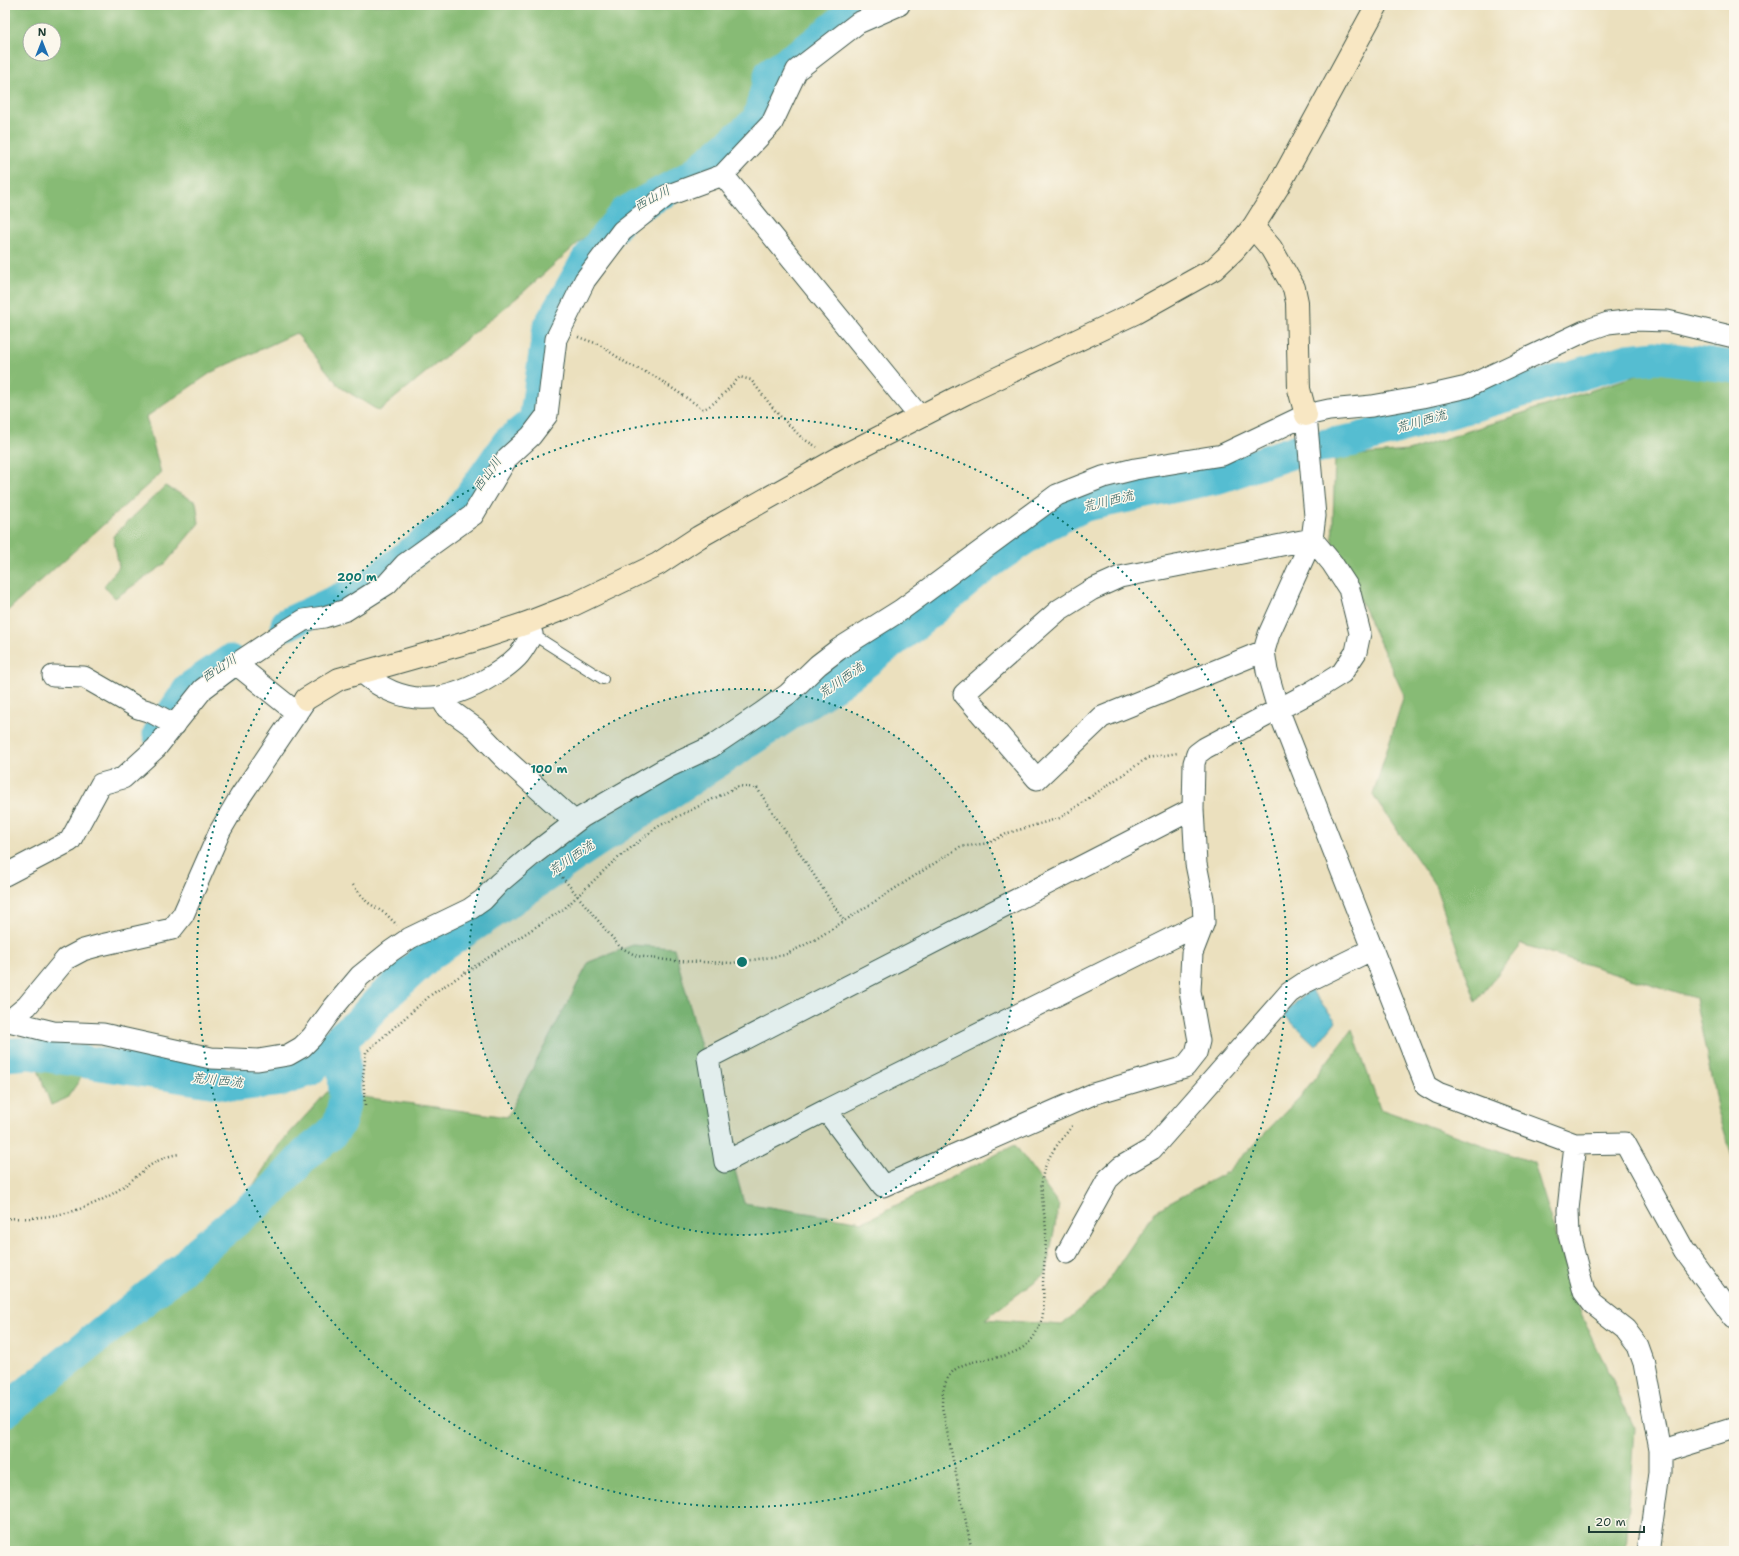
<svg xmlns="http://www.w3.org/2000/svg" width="1739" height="1556" font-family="'Shantell Sans','Klee One',sans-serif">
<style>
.forest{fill:#87bb75;stroke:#537c54;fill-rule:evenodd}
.water{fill:#54bdd1;stroke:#3a7d82}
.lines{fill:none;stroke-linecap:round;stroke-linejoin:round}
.river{stroke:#54bdd1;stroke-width:33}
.lane-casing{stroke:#3e5549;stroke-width:12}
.street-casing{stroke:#3e5549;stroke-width:23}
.secondary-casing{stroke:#3e5549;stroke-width:24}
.path{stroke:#3e5549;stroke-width:2.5;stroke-dasharray:1 3;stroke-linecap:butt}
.lane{stroke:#fff;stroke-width:10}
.street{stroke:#fff;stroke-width:21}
.secondary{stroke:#f8e7c3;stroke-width:22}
.ring{fill:none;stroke:#0f766e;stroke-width:2;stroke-dasharray:2 4}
.labels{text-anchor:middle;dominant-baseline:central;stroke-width:3;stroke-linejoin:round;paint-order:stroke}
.water-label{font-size:13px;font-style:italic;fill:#2c5d5b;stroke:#fbf7ec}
.centre{fill:#0f766e;stroke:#fbf7ec;stroke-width:2}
.ring-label{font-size:12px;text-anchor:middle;font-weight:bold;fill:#0f766e;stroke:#fbf7ec;stroke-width:3;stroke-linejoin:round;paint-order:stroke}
</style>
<rect width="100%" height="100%" fill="#fbf7ec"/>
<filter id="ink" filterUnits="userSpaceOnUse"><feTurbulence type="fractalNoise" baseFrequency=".025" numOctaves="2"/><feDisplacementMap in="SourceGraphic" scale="8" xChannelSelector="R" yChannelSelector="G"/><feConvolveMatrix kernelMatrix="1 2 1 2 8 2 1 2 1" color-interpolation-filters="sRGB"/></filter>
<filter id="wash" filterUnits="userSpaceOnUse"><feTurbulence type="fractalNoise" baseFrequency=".012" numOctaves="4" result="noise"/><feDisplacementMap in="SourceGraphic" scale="16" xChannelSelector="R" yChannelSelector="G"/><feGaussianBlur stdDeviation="0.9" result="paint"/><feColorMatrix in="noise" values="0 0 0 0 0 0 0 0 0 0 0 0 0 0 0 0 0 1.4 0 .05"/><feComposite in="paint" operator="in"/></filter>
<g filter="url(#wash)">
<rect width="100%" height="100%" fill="#ebe0be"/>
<path class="forest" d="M5 5H860L830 19 768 64 746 115 691 166 613 212 520 295 379 411 340 387 296 333 212 372 146 417 161 473 5 613ZM30 30H54V54H30Z
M1671 364 1734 372V1162L1718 1111 1695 998 1521 944 1476 1002 1435 885 1373 795 1404 695 1360 600 1332 552 1335 457 1408 451Z
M165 486 196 502 199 523 165 564 115 598 104 586 119 567 113 536Z
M633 945 674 948 744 1203 863 1222 1015 1145 1059 1205 1046 1273 985 1319 1062 1325 1101 1291 1155 1211 1227 1172 1300 1097 1352 1029 1380 1109 1534 1163 1580 1311 1634 1428 1626 1551H5V1397L58 1365 218 1241 279 1145 327 1092 507 1117 589 962Z
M78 1052 88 1068 67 1098 51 1105 35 1062Z"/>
<path class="water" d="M1311 990 1336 1021 1316 1046 1284 1015 1300 998Z"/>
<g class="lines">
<path class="river" d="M287 624 369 586 454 520 508 443 535 421 549 327 588 259 625 213 692 176 758 121 771 73 809 48 849 16 877 5
M159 734 190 688 230 661
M5 1055 29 1053 236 1085 282 1080 309 1070 343 1036 358 1024 379 1001 430 954 492 913 584 849 842 680 914 625 987 564 1043 526 1085 505 1219 477 1299 450 1355 440 1628 360 1656 357 1734 367
M5 1411 181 1270 198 1252 273 1190 306 1154 331 1134 340 1122 345 1099 343 1036"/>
</g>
</g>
<g filter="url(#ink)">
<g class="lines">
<defs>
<path id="lane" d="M532 634 603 679"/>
<path id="street" d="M723 175 919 416
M1306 415 1315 516 1312 539 1269 634 1264 651 1267 671 1278 709 1426 1086 1438 1093 1575 1144 1625 1143 1684 1250 1734 1318
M236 664 297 713
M363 673C402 707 442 704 485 680 496 674 508 666 517 657 523 651 528 641 532 634L527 623
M53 676 84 677 138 708 151 712 175 725
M441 698 447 708 475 728 503 757 575 822
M5 875 70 841 101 784 123 778 156 748 203 689 236 664 281 634 304 620 324 617 346 610 387 584 405 564 473 515 507 458 531 436 547 415 556 339 585 280 622 231 666 196 723 175 772 123 797 70 858 23 899 5
M1204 922 826 1110 883 1186 1093 1094 1185 1067 1196 1053 1199 1041 1190 991 1192 953 1204 922 1203 899 1196 864 1193 809 1194 763 1197 754 1205 748 1313 691 1342 673 1356 652 1360 633 1349 589 1332 563 1312 539 1120 577 1091 590 1059 610 964 694 1037 779 1102 717 1264 651
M5 1021H9L53 1032 103 1034 211 1058 258 1060 288 1055 302 1047 312 1037 334 1007 360 976 391 951 410 938 470 909 483 900 499 883 531 856 582 817 668 767 711 747 760 714 788 694 818 665 839 649 901 610 1057 495 1103 477 1135 469 1222 455 1306 415 1329 410 1372 406 1423 397 1467 387 1585 331 1608 323 1635 320 1667 321 1734 337
M9 1021 27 1006 66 959 83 950 101 945 172 929 183 915 220 831 240 797 306 699
M826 1110 725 1162 708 1058 1193 809
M1575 1144 1568 1210 1569 1235 1584 1292 1593 1304 1625 1329 1638 1346 1644 1363 1660 1451V1472L1649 1551
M1067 1253 1108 1179 1121 1167 1152 1149 1289 993 1304 983 1373 949
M1660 1451 1734 1428"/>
<path id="secondary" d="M1253 227 1271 248 1294 288 1297 302 1299 389 1306 415
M306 699 339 679 469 642 527 623 573 605 658 564 699 537 839 458 966 393 1135 313 1214 269 1234 250 1253 227 1278 187 1377 5"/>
</defs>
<use href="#lane" class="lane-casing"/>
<use href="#street" class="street-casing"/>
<use href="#secondary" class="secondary-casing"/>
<path class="path" d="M578 337 598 344 628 364 654 376 703 409C716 405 729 387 740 377L751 380 777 413 802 438 817 447
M552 865 620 947 637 956 674 961 732 963 785 955 816 939 960 847 989 843 1008 833 1060 818 1147 758 1178 753
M353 885 367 902 386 914 397 925
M365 1105 363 1076 366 1052 432 994 565 908 612 863 657 827 739 786 757 788 844 921
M5 1218C48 1220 89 1212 124 1186 145 1171 153 1158 179 1154
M972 1551 942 1407C941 1347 989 1369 1022 1348 1032 1342 1037 1332 1041 1322 1045 1311 1043 1294 1043 1282 1044 1265 1046 1248 1046 1231 1045 1211 1038 1190 1044 1170 1049 1153 1062 1139 1073 1125"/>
<use href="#lane" class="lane"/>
<use href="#street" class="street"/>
<use href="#secondary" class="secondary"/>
</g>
</g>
<circle cx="742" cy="962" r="273" fill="#0f766e" fill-opacity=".12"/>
<g class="ring">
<circle cx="742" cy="962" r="273"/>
<circle cx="742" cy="962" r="545"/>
</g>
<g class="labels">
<g class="water-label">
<text transform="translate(652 198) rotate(-28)">西山川</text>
<text transform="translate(1421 421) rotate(-16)">荒川西流</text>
<text transform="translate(487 474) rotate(-55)">西山川</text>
<text transform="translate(1108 501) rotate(-14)">荒川西流</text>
<text transform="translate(219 668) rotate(-33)">西山川</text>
<text transform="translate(841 680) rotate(-35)">荒川西流</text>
<text transform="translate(571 858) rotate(-34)">荒川西流</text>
<text transform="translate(217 1080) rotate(6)">荒川西流</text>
</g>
</g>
<circle cx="742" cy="962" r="6" class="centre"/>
<g class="ring-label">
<text x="357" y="581">200 m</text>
<text x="549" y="773">100 m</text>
</g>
<rect width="1739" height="1556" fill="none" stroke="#fbf7ec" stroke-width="20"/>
<g transform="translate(42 42)"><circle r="19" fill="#fbf7ec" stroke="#a3ada2"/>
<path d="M0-3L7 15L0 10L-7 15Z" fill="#1f6fb2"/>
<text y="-6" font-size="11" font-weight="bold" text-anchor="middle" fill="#1f3d34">N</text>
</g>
<path d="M1589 1526v6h55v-6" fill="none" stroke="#1f3d34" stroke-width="2"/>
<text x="1595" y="1526" font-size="12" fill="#1f3d34" stroke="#fbf7ec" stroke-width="3" paint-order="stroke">20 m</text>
</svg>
